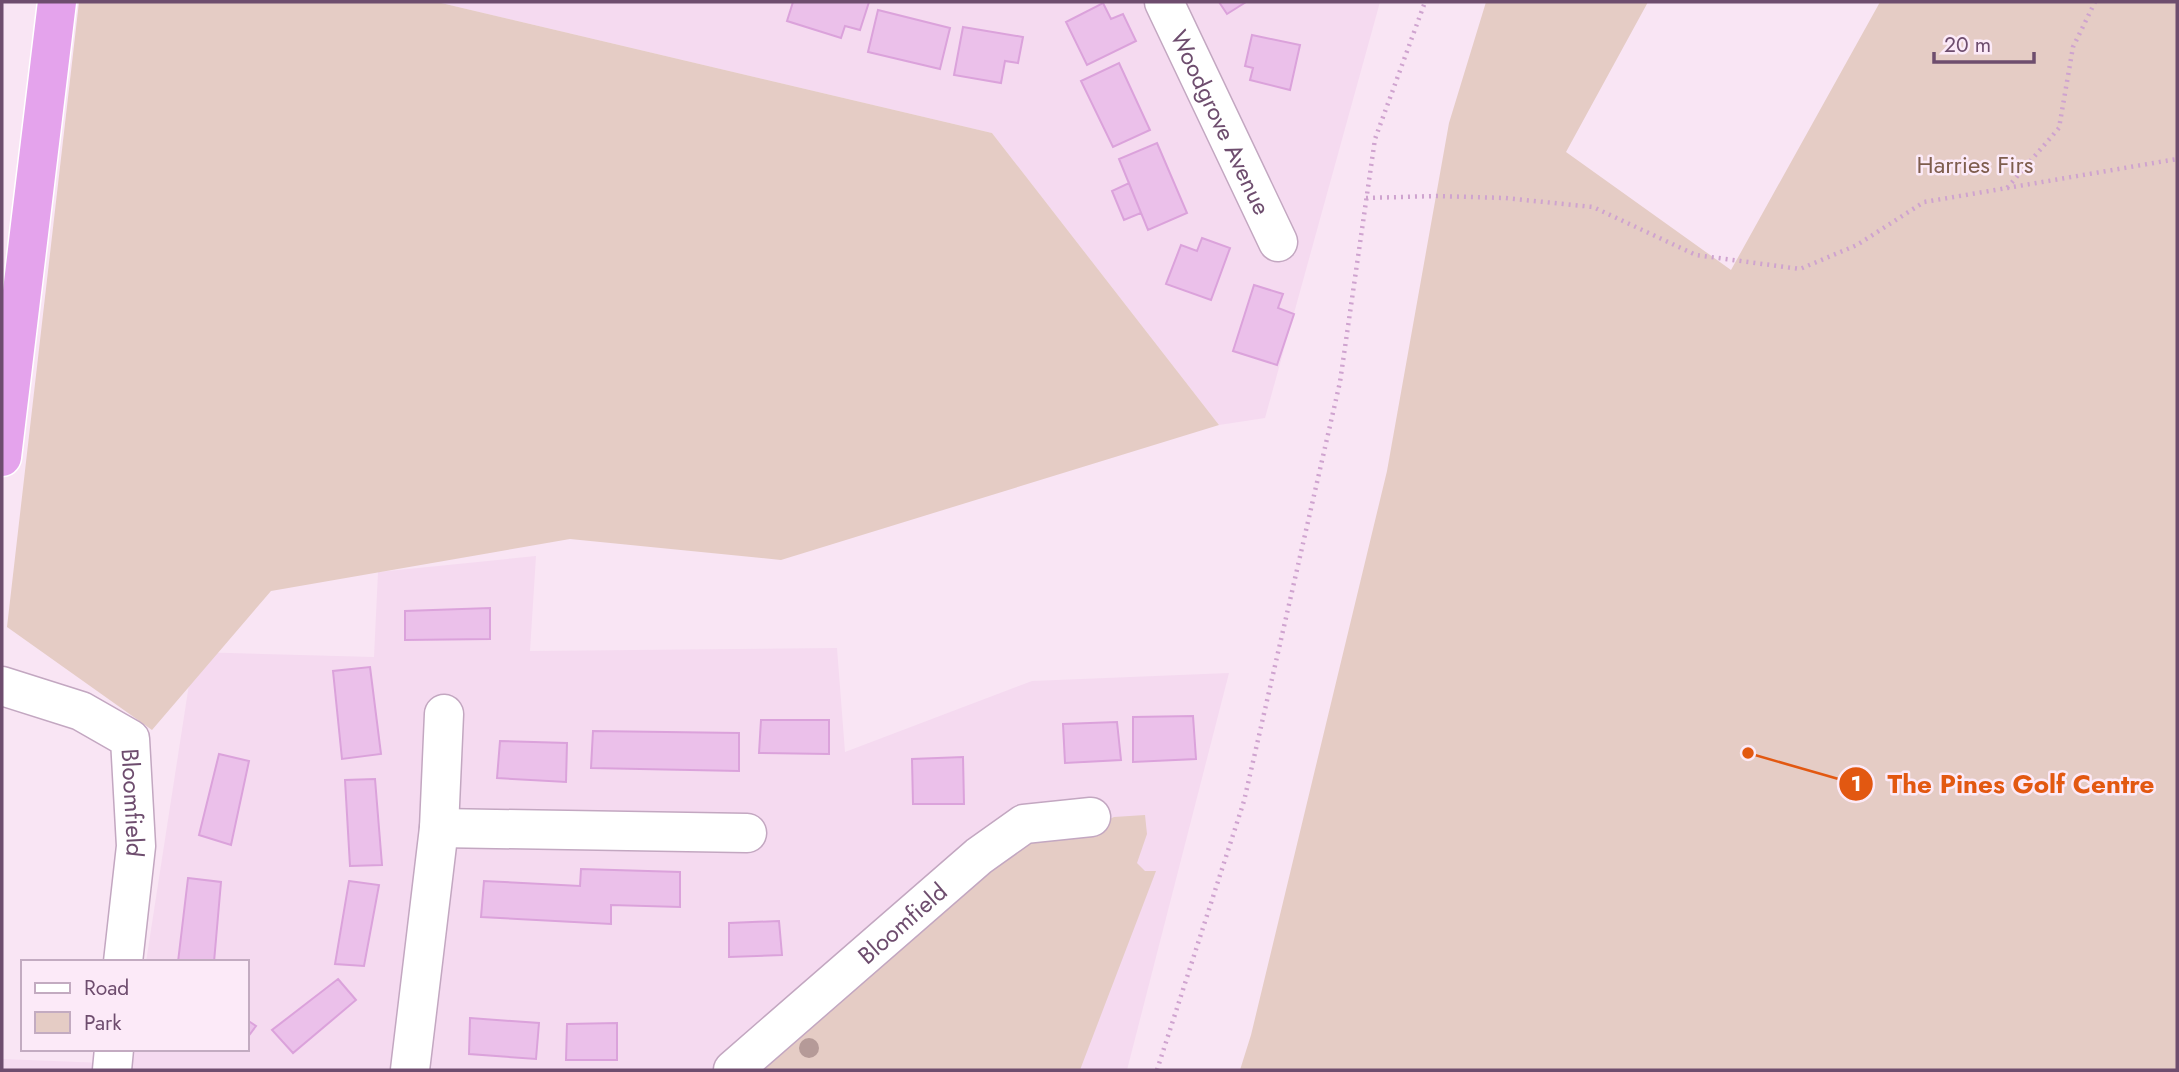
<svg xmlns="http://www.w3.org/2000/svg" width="2179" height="1072" font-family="Jost,sans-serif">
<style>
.residential{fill:#f5daf0}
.green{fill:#e5ccc5}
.building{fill:#ebc0ea;stroke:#dba2db;stroke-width:2}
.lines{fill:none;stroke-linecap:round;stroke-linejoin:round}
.minor-casing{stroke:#c3a7c1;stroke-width:41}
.highway-casing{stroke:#fff;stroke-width:41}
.path{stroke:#cfa3cf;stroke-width:4.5;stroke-dasharray:2 5;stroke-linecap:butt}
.minor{stroke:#fff;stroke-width:38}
.highway{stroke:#e4a3ec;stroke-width:38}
.tree{fill:#b59a98}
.labels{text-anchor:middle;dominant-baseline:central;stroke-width:5;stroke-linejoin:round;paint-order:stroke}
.street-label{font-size:24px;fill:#6e4d6e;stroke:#fceaf8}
.park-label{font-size:24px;fill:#7e5d4d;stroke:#fceaf8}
.leader{fill:none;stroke:#e25811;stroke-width:2.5}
.callout-dot{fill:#e25811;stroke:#fceaf8;stroke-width:2.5}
.mark-label{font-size:21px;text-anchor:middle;font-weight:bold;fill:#fff}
.callout-label{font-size:26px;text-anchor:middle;font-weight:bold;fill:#e25811;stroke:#fceaf8;stroke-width:5;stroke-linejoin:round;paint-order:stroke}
</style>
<rect width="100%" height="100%" fill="#f9e5f4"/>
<path class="residential" d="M437 2H1380L1265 418 1219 425 992 133Z
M536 556 530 651 837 648 845 752 1032 681 1229 673 1127 1070H2V1059L130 1064 133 1049H247V962H146L194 652 374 657 378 572Z"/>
<path class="green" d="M79 2H437L992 133 1219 425 781 560 570 539 271 591 152 730 7 627Z
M1486 2H1648L1566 152 1731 270 1880 2H2177V1070H1240L1251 1035 1387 471 1449 123Z
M1145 815 1147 834 1137 863 1145 871H1156L1080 1070H748L990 860 1053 833 1088 829 1114 817Z"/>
<path class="building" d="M793 2H869L860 30 845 26 841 38 787 21Z
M1219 2H1246L1227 14Z
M1103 3 1111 19 1123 14 1136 41 1087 65 1066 22Z
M878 10 950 28 940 69 868 52Z
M963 27 1023 37 1018 63 1005 61 1001 83 954 75Z
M1252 35 1300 45 1290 90 1250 80 1253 68 1245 66Z
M1119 63 1150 130 1113 147 1081 81Z
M1157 143 1187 213 1148 230 1119 159Z
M1129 183 1141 213 1124 220 1112 191Z
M1202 238 1230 248 1211 300 1166 284 1181 245 1197 251Z
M1254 285 1283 294 1278 308 1294 314 1277 365 1233 351Z
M490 608V639L405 640V611Z
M370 667 381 754 342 759 333 671Z
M1193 716 1196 759 1133 762V717Z
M761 720H829V754L759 753Z
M1117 722 1121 760 1065 763 1063 724Z
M593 731 739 733V771L591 768Z
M500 741 567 743 566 782 497 778Z
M219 754 249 761 231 845 199 835Z
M963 757 964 804H913L912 759Z
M375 779 382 865 350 866 345 780Z
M581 869 680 872V907L611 905V924L481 917 484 881 580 886Z
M188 878 221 882 214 962H178Z
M349 881 379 885 364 966 335 964Z
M779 921 782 955 729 957V923Z
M338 979 356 1000 293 1053 272 1030Z
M470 1018 539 1023 536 1059 469 1054Z
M247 1020 256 1026 247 1038Z
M617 1023V1060H566L567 1024Z"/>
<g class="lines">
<defs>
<g id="minor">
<path id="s1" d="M1164 2 1278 242"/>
<path id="s2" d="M2 686 81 711 130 739 136 846 123 962"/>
<path d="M439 828 747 833"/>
<path d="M112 1070 114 1049"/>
<path d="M410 1070 439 828 444 714"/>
<path id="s3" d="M733 1070 979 856 1024 824 1091 817"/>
</g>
<path id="highway" d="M2 457 57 2"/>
</defs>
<use href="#minor" class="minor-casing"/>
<use href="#highway" class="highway-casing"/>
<path class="path" d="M2007 188 2177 159
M1366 198 1436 196 1505 198 1593 207 1696 255 1800 269 1857 245 1924 202 2007 188 2059 128 2073 47 2095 2
M1157 1070 1244 801 1340 382 1375 139 1425 2"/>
<use href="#minor" class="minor"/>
<use href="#highway" class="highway"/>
</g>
<circle class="tree" cx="809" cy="1048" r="10"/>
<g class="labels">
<g class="street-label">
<text stroke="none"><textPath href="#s1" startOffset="133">Woodgrove Avenue</textPath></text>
<text stroke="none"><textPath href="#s2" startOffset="203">Bloomfield</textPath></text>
<text stroke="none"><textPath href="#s3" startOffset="224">Bloomfield</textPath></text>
</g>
<g class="park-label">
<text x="1975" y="164">Harries Firs</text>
</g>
</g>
<path class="leader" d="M1748 753L1856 784"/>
<g class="callout-dot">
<circle cx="1748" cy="753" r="7"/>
<circle cx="1856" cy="784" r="18"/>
</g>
<g class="mark-label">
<text x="1856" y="791">1</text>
</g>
<g class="callout-label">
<text x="2021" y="793">The Pines Golf Centre</text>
</g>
<rect width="2179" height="1072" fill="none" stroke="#6e4d6e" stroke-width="7"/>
<rect x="21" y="960" width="228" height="91" fill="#fceaf8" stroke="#c3abc1" stroke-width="2"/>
<rect x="35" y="983" width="35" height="10" fill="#ffffff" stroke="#c3abc1" stroke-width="2"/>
<text x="84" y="995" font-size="21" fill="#6e4d6e">Road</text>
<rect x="35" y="1012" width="35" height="21" fill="#e5ccc5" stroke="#c3abc1" stroke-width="2"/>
<text x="84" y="1030" font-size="21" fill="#6e4d6e">Park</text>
<path d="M1934 52v10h100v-10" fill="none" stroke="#6e4d6e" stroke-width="3.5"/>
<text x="1944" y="52" font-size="21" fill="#6e4d6e" stroke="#fceaf8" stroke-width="5" paint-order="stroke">20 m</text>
</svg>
